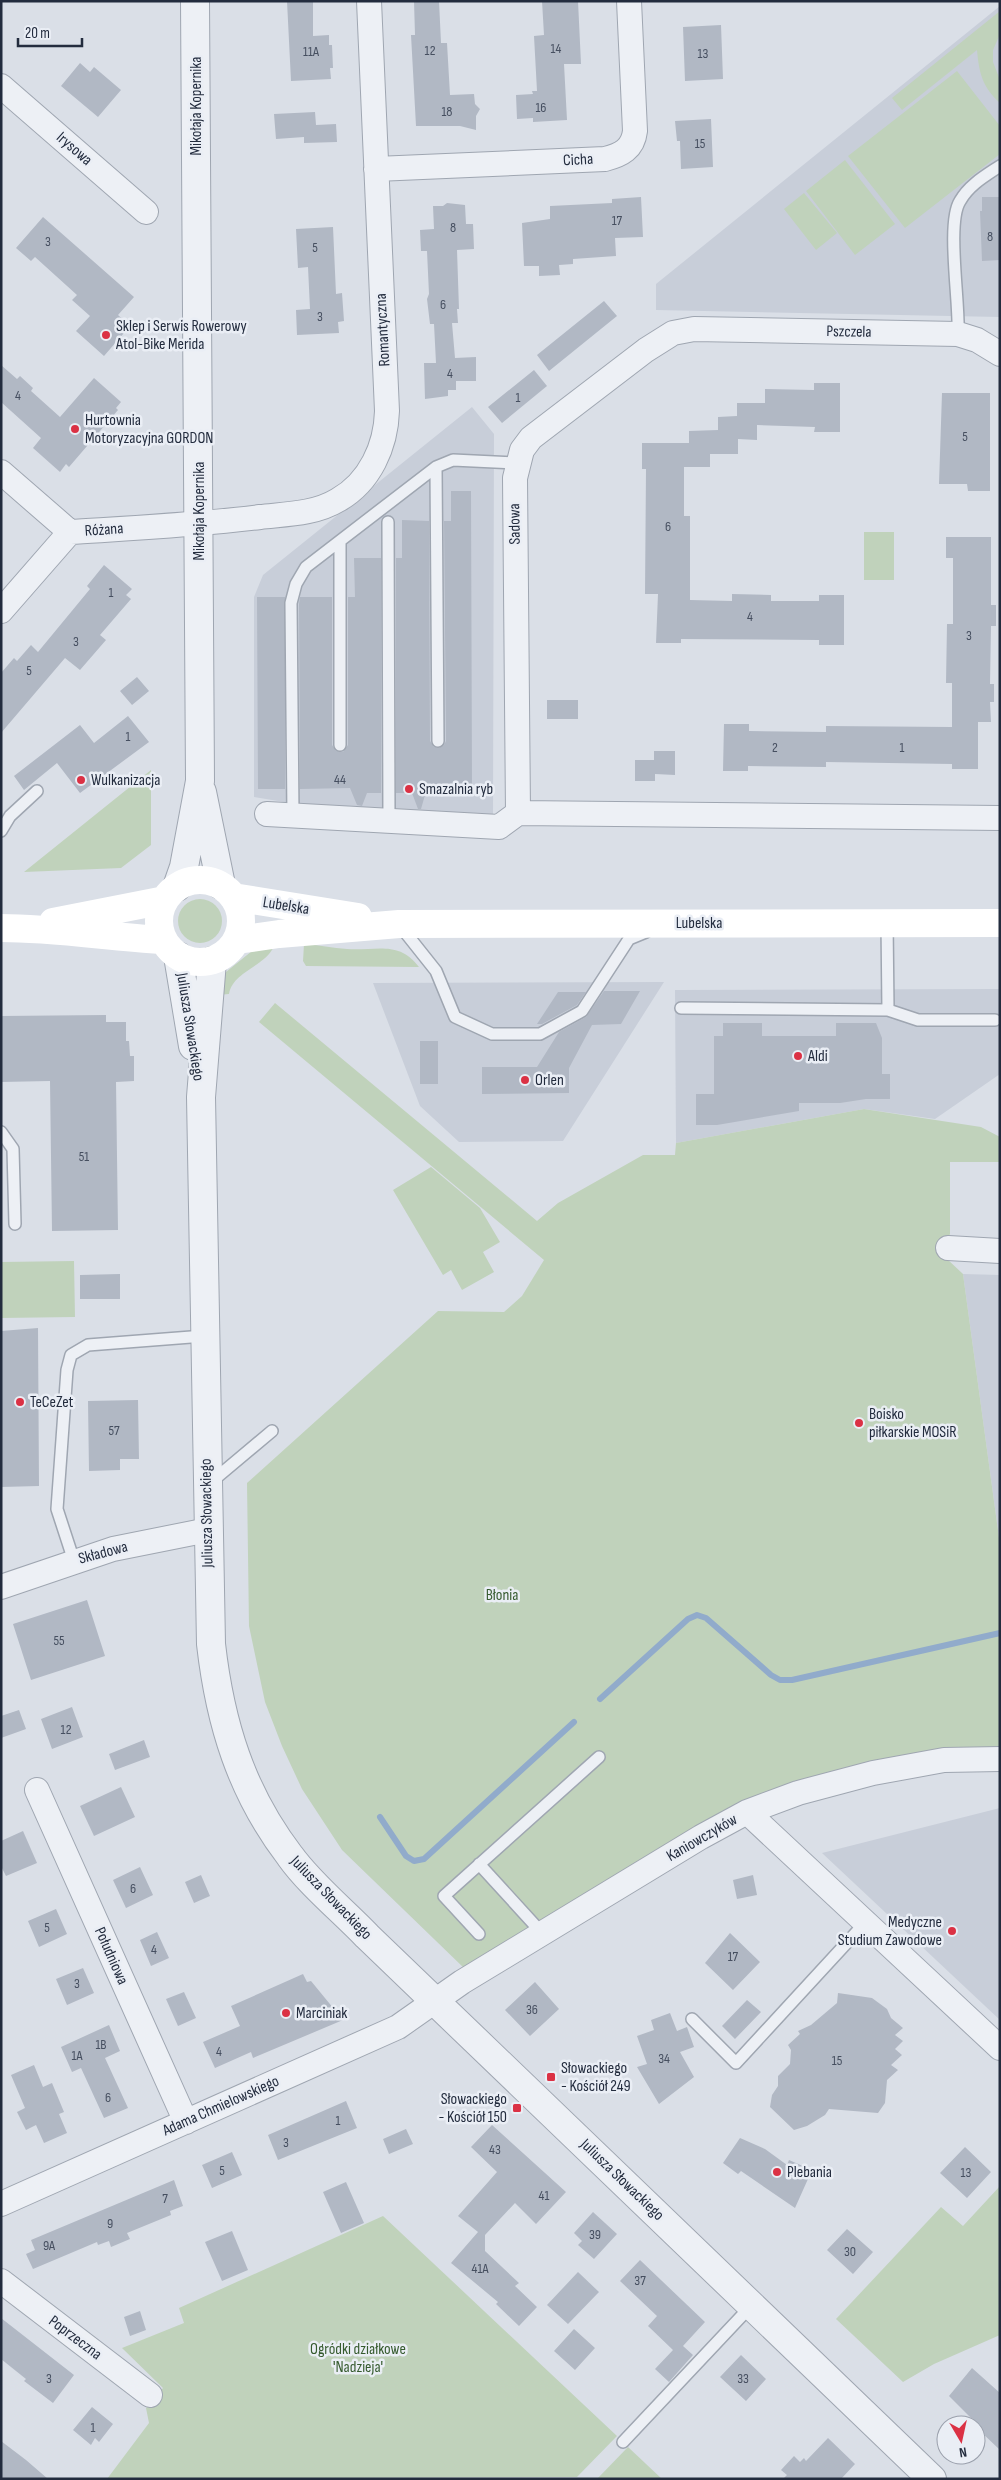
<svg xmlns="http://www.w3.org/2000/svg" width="1001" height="2480" font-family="'Sofia Sans Condensed',sans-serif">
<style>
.built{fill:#c8ced9}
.green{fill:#c0d2bb}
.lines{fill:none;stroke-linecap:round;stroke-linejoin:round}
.stream{stroke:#91abcb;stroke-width:6}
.building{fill:#b1b8c4}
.service-casing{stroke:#9fa6b1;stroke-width:14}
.minor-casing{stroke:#9fa6b1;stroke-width:26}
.tertiary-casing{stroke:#9fa6b1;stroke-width:30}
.service{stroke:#edf0f5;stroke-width:11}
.minor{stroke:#edf0f5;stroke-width:24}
.tertiary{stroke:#edf0f5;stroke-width:28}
.secondary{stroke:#fff;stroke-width:28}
.poi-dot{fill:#db3144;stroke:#eaeef5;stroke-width:2}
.labels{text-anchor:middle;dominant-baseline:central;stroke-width:5;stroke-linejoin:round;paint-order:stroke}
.number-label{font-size:14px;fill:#464f60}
.street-label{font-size:16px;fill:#232c3e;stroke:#eaeef5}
.poi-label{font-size:16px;fill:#232c3e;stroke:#eaeef5;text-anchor:start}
.park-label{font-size:16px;fill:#365b2f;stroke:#eaeef5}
</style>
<rect width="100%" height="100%" fill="#dadfe7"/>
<path class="built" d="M1000 6V317L656 310V284Z
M472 407 494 434 493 819 308 806 254 797V597L263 575Z
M664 982 563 1141 459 1142 420 1106 373 983Z
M1000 989V1074L935 1119 864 1109 676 1143 675 990Z
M963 1274 1000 1275V1545Z
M1000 1808V2020L822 1853Z"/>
<path class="green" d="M1000 11V34L993 50V62L1000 80V103C982 87 979 72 977 50L902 110 892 98Z
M957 71 1000 126V154L905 228 848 156Z
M845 160 895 224 855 255 806 191Z
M804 193 837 233 816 250 784 209Z
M864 532H894V580H864Z
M151 770V845L121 868 24 872Z
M178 921a22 22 0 1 1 44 0a22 22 0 1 1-44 0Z
M304 944C318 945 333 948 347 949 376 951 399 940 419 967L306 966 303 961Z
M274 946C265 967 233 971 229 994L218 995 222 976 226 972 252 951Z
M275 1003 537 1221 558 1203 643 1155H675L676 1143 864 1109 981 1127 1000 1137V1162H950V1234L946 1242V1258L963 1274 1000 1545V1748L871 1762 465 1969 342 1850 302 1789 282 1746 265 1702 249 1626 247 1483 438 1311 504 1312 522 1296 544 1260 259 1022Z
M431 1167 480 1208 500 1242 483 1252 494 1272 462 1290 451 1270 443 1275 393 1190Z
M74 1261 75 1317 1 1318V1262Z
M1000 2186V2335L934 2364 903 2382 836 2319 941 2207 963 2226Z
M383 2216 617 2436 577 2477 107 2479 149 2423 146 2408 163 2388 122 2348 184 2323 179 2308Z
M628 2447 662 2479H597Z"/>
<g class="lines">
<path class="stream" d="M600 1699 688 1619 697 1615 706 1618 771 1675 780 1680H792L1000 1633
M380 1817 406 1856 414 1861 424 1859 574 1722"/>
</g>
<path class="building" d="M287 1H313V36L329 35V45H332L333 68H330L331 79 291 81Z
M414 1H439L441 43H447L450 95 474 94 475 104 480 109 476 116V130L460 126H416L411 35H415Z
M542 1H578L581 64H564L567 120 533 122V118L517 119 516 95 533 94 532 91H537L534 36 544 35Z
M721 25 723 79 685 81 683 27Z
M80 63 90 72 94 67 121 90 98 117 61 86Z
M315 112 316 125 336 124 337 142 304 143V137L276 139 274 114Z
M711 119 713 167 681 169 680 141H677L675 121Z
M641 197 643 237 615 238 616 256 573 259V264L559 265 560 275 539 276V266H524L522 223 550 219V206L612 203V199Z
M982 197H1000V260L982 261 980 211H982Z
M447 203 465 205 466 224H473L474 249 457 250 459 309H457L458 323H452L455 358 476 357V381H456V390H448V396L425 399 424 363H436L434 324H430L427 299 429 294 427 251H421L420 230 434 229 433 206H443Z
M43 217 134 297 118 315 130 326 104 356 76 331 90 316 72 300 77 295 35 257 31 261 16 248Z
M333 227 336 294 342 293 344 321 338 322 339 333 297 335 296 310 310 309 308 267 298 268 296 229Z
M604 301 617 316 549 371 537 355Z
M1 365 17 379 20 376 33 388 31 391 60 417 94 378 121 402 116 408 118 410 69 467 66 464 60 472 33 448 41 438 1 402Z
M534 370 547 386 502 423 488 407Z
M814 383H840V432H814L815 427 757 425V440L738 439V454H710V467H684V516H690V600L732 601V594L771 595V601H819V595H844V645H819V640L681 639V643H656L658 594H645L646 469H642V443H689V431L718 430V417L737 416V403H765V389L814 390Z
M942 393H990V491H968L967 484H939Z
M451 491H471L472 788H427L421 809H418L412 793H396V558H402V520L429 521 430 741 434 747 439 748 444 745 446 741 444 521H451Z
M946 537H991V605H996V626H991L990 684H994V702H990L991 722H978V769H952V764L826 762V767L748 766V771H723L724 724H749V731L826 732V726L952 727V683H946L947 624H953V558H946Z
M354 558H381V793H367L362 806 357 805 350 788 300 789 299 604 300 597H332V745L336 751 343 752 348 745V597H355Z
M104 565 132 589 126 595 131 599 100 635 106 640 80 670 65 658 1 733V673L14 658 17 661 31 645 38 652 90 589 87 586Z
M257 597H285V789H258Z
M137 677 149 691 132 705 120 691Z
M547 700H578V719H547Z
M128 716 149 742 80 793 57 763 24 790 14 776 80 725 94 743Z
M654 751H675V775L655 774V781H635V760H654Z
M604 991H640L621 1024 592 1025 569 1068V1093L482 1094V1067H537L559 1032 586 1017Z
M558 992H586L577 1005 542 1024H537Z
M106 1015V1022H126V1041H129L130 1056H134V1081L116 1082 118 1230 52 1231 50 1081 1 1082V1016Z
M723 1023H762V1036H836V1023H876L882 1038V1074H890V1099H866L840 1103H799V1111L717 1125H696V1094H714V1036H723Z
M420 1041H438V1084H420Z
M120 1274V1299H80V1275Z
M38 1328 39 1486 1 1487V1331Z
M138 1400 139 1459H120V1470L89 1471 88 1401Z
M87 1600 105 1656 31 1680 13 1624Z
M72 1707 83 1737 52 1749 41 1719Z
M19 1710 26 1729 1 1738V1716Z
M144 1740 150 1757 115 1770 109 1754Z
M121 1787 135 1817 94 1836 80 1806Z
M23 1831 37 1863 6 1876 1 1866V1841Z
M140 1867 153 1895 126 1908 113 1880Z
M201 1875 210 1896 194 1903 185 1882Z
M753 1875 757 1895 737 1899 733 1880Z
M56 1909 67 1934 39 1947 28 1921Z
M157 1932 169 1958 151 1966 140 1940Z
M730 1933 760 1962 733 1990 705 1963Z
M83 1968 94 1993 67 2005 56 1979Z
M303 1974 307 1982 311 1981 343 2020 253 2058 251 2052 215 2068 203 2042 240 2026 231 2006Z
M535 1982 559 2009 530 2036 505 2010Z
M184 1992 196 2018 178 2026 166 1999Z
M838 1993 872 1998 887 2009 891 2018 903 2028 895 2035 903 2041 895 2049 902 2055 891 2065 898 2070 887 2080 885 2103 878 2113 829 2109 825 2115 807 2126 794 2130 770 2107 772 2095 778 2086V2076L790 2064 791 2050 788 2045 800 2034 798 2031 811 2025 837 2003Z
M747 2000 761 2012 735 2039 722 2026Z
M670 2013 677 2031 687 2027 694 2047 680 2052 694 2077 659 2104 637 2067 647 2064 637 2036 654 2030 651 2020Z
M109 2025 120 2051 105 2058 128 2108 104 2118 81 2068 72 2072 61 2047Z
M34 2065 43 2087 52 2083 64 2112 59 2114 67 2133 44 2143 36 2125 26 2130 17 2112 25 2108 11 2075Z
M346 2101 357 2128 278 2160 268 2135Z
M492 2125 566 2192 536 2224 515 2203 485 2235V2251L519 2283 515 2286 537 2307 519 2326 496 2304 498 2302 451 2263 478 2232 458 2216 497 2172 471 2147Z
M406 2129 413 2144 389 2154 383 2139Z
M740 2138 765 2149 787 2165 789 2160 812 2170 795 2208 741 2171 738 2174 723 2163Z
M965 2147 991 2172 967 2198 940 2173Z
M232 2152 242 2175 212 2188 202 2165Z
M174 2180 183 2206 170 2211 171 2215 127 2233 130 2239 111 2247 109 2241 98 2245 97 2242 33 2269 26 2254 35 2250 31 2240Z
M346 2182 364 2223 341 2233 323 2192Z
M593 2212 617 2234 594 2259 578 2245 582 2241 574 2233Z
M847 2229 873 2252 853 2274 827 2250Z
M232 2231 248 2270 222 2281 205 2242Z
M640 2260 705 2322 683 2346 693 2355 669 2382 655 2369 673 2350 648 2326 657 2316 620 2281Z
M578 2272 599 2292 568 2324 547 2305Z
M140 2311 146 2330 130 2336 124 2317Z
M1 2318 74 2375 53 2403 24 2381 26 2379 1 2359Z
M574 2329 595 2348 575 2370 554 2351Z
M741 2355 766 2379 746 2401 720 2377Z
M972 2368 1000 2393V2450L979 2430 981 2428 949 2396Z
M92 2407 113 2424 99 2442 95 2438 91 2445 73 2430Z
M828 2438 855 2464 841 2479H783L787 2475 781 2470 794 2456 800 2462 804 2458 806 2461Z
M1 2441 26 2460 48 2479H1Z"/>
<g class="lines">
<defs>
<path id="service" d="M958 334C960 304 946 223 960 201 969 185 985 176 1000 166
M436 467 438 741
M388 522 389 822
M340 542V745
M293 816 291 603 296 584 306 567 436 467 453 460 517 463
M1 831 10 816 37 791
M887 922 888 1010
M401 927 436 971 455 1017 492 1034H540L582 1011 629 939 646 932
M681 1008 888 1010 918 1020H995
M1 1132 13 1149 15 1224
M210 1483 272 1431
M74 1561 57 1509 67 1370 71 1355 88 1345 204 1336
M479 1864 542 1933
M479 1934 444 1896 599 1757
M692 2019 736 2063 865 1923
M623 2442 752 2305"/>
<path id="minor" d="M1 86 146 212
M376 169 605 159C621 155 633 149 635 131L629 1
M1 472 70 532C134 528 197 525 260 517 287 514 315 514 338 500 370 482 386 446 387 411L369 1
M1 611 70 532
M518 813 515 478 522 450 531 438 646 350 673 333 694 329 958 334 977 340 1000 354
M267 814 499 827 518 813 1000 818
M948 1248 1000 1251
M1 1587 113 1549 208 1530
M37 1790 186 2122
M747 1812 1000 2048
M1 2204 398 2027 462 1982 701 1837 747 1812 798 1793 873 1773 944 1760 1000 1759
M1 2281 150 2395"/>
<path id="tertiary" d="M202 792 221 885
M177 887 184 867 200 781 195 1
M178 956 193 1046
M212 961 201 1097 211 1644C220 1723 241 1792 290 1856 310 1884 343 1911 367 1936L932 2479"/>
</defs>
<use href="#service" class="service-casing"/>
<use href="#minor" class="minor-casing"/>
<use href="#tertiary" class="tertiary-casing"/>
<use href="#service" class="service"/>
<use href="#minor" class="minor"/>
<use href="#tertiary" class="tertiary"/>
<path class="secondary" d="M159 921a41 41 0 1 1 82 0a41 41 0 1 1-82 0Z
M233 897 358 917
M53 922 165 900
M1 928C55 928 109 937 163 940
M237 940 279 934 399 924 1000 923"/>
</g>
<g class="poi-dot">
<circle cx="106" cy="335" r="5"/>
<circle cx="75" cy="429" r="5"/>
<circle cx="81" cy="780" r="5"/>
<circle cx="409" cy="789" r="5"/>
<circle cx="798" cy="1056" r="5"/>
<circle cx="525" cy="1080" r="5"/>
<circle cx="20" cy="1402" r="5"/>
<circle cx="859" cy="1423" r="5"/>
<circle cx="952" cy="1931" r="5"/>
<circle cx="286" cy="2013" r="5"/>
<rect x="546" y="2072" width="10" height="10" rx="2.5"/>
<rect x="512" y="2103" width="10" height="10" rx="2.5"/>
<circle cx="777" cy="2172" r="5"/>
</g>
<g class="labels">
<g class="number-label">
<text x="556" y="48">14</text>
<text x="430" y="50">12</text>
<text x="311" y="51">11A</text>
<text x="703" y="53">13</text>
<text x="541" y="107">16</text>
<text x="447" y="111">18</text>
<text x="700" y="143">15</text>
<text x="617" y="220">17</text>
<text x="453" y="227">8</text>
<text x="990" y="236">8</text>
<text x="48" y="241">3</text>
<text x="315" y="247">5</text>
<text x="443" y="304">6</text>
<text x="320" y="316">3</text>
<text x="450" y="373">4</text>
<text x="18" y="395">4</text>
<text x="518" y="397">1</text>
<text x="965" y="436">5</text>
<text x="668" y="526">6</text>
<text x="111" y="592">1</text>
<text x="750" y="616">4</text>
<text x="969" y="635">3</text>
<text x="76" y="641">3</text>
<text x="29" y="670">5</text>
<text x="128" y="736">1</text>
<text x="775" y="747">2</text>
<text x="902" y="747">1</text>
<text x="340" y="779">44</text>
<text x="84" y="1156">51</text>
<text x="114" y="1430">57</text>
<text x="59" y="1640">55</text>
<text x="66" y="1729">12</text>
<text x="133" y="1888">6</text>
<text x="47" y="1927">5</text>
<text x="154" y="1949">4</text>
<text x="733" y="1956">17</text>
<text x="77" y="1983">3</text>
<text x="532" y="2009">36</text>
<text x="101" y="2044">1B</text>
<text x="219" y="2051">4</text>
<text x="77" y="2055">1A</text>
<text x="664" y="2058">34</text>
<text x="837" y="2060">15</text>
<text x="108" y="2097">6</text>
<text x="338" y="2120">1</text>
<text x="286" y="2142">3</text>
<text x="495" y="2149">43</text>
<text x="222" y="2170">5</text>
<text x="966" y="2172">13</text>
<text x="544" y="2195">41</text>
<text x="165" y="2198">7</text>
<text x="110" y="2223">9</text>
<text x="595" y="2234">39</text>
<text x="49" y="2245">9A</text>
<text x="850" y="2251">30</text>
<text x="480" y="2268">41A</text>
<text x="640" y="2280">37</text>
<text x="49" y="2378">3</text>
<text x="743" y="2378">33</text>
<text x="93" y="2427">1</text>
</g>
<g class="street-label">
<text transform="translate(196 106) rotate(-90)">Mikołaja Kopernika</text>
<text transform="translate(74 149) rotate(41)">Irysowa</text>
<text transform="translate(578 160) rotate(-3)">Cicha</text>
<text transform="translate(383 330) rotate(-93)">Romantyczna</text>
<text transform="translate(849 332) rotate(1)">Pszczela</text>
<text transform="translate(199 511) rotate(-90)">Mikołaja Kopernika</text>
<text transform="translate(515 524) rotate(-91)">Sadowa</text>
<text transform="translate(104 530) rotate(-4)">Różana</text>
<text transform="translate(286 906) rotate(9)">Lubelska</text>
<text x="699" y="923">Lubelska</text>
<text transform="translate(190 1027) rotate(81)">Juliusza Słowackiego</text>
<text transform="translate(207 1513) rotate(-91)">Juliusza Słowackiego</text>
<text transform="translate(103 1553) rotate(-15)">Składowa</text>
<text transform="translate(702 1838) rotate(-30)">Kaniowczyków</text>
<text transform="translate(331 1898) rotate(46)">Juliusza Słowackiego</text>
<text transform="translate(111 1956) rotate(66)">Południowa</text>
<text transform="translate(221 2106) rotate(-24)">Adama Chmielowskiego</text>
<text transform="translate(622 2180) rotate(44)">Juliusza Słowackiego</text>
<text transform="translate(75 2338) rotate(37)">Poprzeczna</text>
</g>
<g class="poi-label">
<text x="116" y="326">Sklep i Serwis Rowerowy<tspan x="116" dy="18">Atol-Bike Merida</tspan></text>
<text x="85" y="420">Hurtownia<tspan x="85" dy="18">Motoryzacyjna GORDON</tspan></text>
<text x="91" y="780">Wulkanizacja</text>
<text x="419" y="789">Smazalnia ryb</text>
<text x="808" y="1056">Aldi</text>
<text x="535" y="1080">Orlen</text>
<text x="30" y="1402">TeCeZet</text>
<text x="869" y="1414">Boisko<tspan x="869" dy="18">piłkarskie MOSiR</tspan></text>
<text x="942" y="1922" text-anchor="end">Medyczne<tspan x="942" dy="18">Studium Zawodowe</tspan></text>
<text x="296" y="2013">Marciniak</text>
<text x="561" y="2068">Słowackiego<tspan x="561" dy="18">- Kościół 249</tspan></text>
<text x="507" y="2099" text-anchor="end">Słowackiego<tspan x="507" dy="18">- Kościół 150</tspan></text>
<text x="787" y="2172">Plebania</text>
</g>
<g class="park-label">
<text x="502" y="1595">Błonia</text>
<text x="358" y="2349">Ogródki działkowe<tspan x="358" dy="18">'Nadzieja'</tspan></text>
</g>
</g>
<rect width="1001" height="2480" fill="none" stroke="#232c3e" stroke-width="5"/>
<g transform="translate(961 2440) rotate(171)"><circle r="24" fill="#eaeef5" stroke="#9aa0ac"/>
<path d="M0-4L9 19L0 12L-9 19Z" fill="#db3144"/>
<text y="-8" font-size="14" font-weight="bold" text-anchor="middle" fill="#232c3e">N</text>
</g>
<path d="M18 38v8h64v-8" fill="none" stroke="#232c3e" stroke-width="2.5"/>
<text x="25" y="38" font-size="15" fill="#232c3e" stroke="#eaeef5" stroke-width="4" paint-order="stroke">20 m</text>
</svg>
